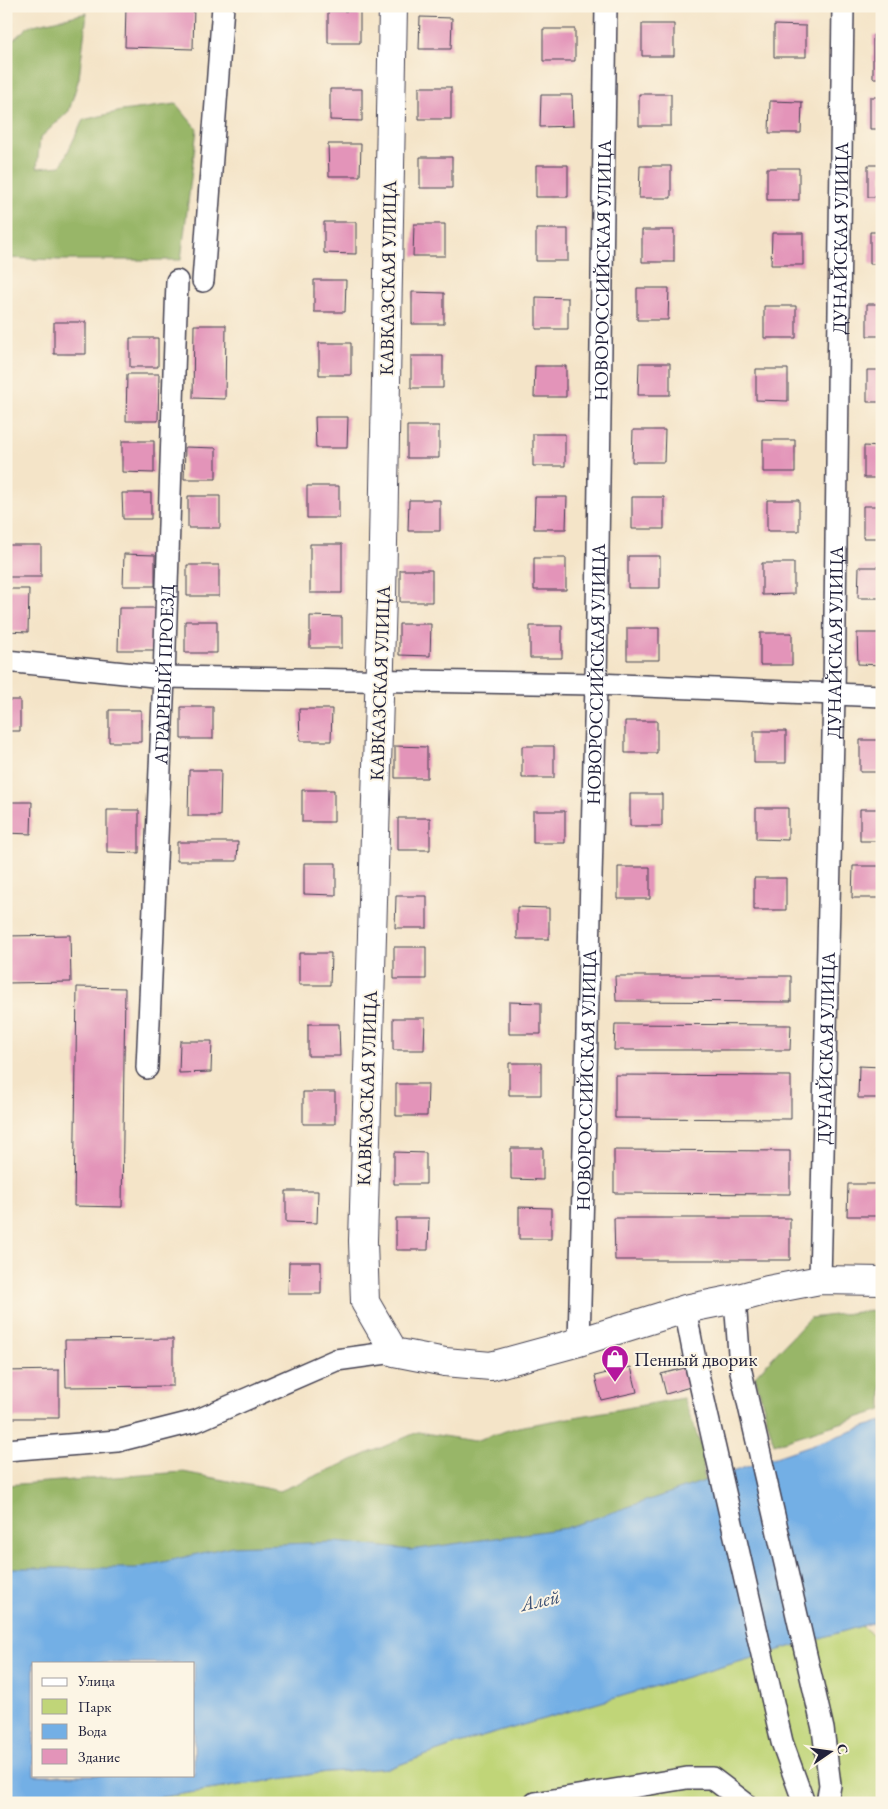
<svg xmlns="http://www.w3.org/2000/svg" width="888" height="1809" font-family="'EB Garamond',serif">
<style>
.green{fill:#c0d578;stroke:#717c5a}
.forest{fill:#98b668;stroke:#5d6c52}
.water{fill:#73afe5;stroke:#4a6890;fill-rule:evenodd}
.building{fill:#e394b9}
.lines{fill:none;stroke-linecap:round;stroke-linejoin:round}
.minor-casing{stroke:#423f50;stroke-width:24}
.tertiary-casing{stroke:#423f50;stroke-width:30}
.minor{stroke:#fff;stroke-width:21}
.tertiary{stroke:#fff;stroke-width:28}
.labels{text-anchor:middle;dominant-baseline:central;stroke-width:4;stroke-linejoin:round;paint-order:stroke}
.street-label{font-size:19px;fill:#22223b;stroke:#fcf5e5}
.poi-label{font-size:19px;fill:#22223b;stroke:#fcf5e5;text-anchor:start}
.water-label{font-size:20px;font-style:italic;fill:#3e5376;stroke:#fcf5e5}
</style>
<rect width="100%" height="100%" fill="#fcf5e5"/>
<filter id="ink" filterUnits="userSpaceOnUse"><feTurbulence type="fractalNoise" baseFrequency=".02" numOctaves="2"/><feDisplacementMap in="SourceGraphic" scale="10" xChannelSelector="R" yChannelSelector="G"/><feConvolveMatrix kernelMatrix="1 2 1 2 8 2 1 2 1" color-interpolation-filters="sRGB"/></filter>
<filter id="wash" filterUnits="userSpaceOnUse"><feTurbulence type="fractalNoise" baseFrequency=".0096" numOctaves="4" result="noise"/><feDisplacementMap in="SourceGraphic" scale="20" xChannelSelector="R" yChannelSelector="G"/><feGaussianBlur stdDeviation="1.12" result="paint"/><feColorMatrix in="noise" values="0 0 0 0 0 0 0 0 0 0 0 0 0 0 0 0 0 1.4 0 .05"/><feComposite in="paint" operator="in"/></filter>
<g filter="url(#wash)">
<rect width="100%" height="100%" fill="#f4e4c8"/>
<path class="green" d="M861 1626 882 1641V1803H123L327 1772 390 1768 458 1744Z"/>
<path class="forest" d="M87 13 79 78 69 111 40 138 37 168 61 166 83 120 122 111 176 104 197 129 181 260H60L6 258V46L29 26Z
M882 1309V1410L774 1444 755 1376 810 1318Z
M683 1398 702 1448 706 1502 667 1518 6 1605V1485L183 1472 280 1491 418 1432 474 1441 518 1427Z"/>
<path class="water" d="M882 1421V1620L458 1744 390 1768 327 1772 123 1803H6V1568H137L232 1546 336 1542 411 1550 566 1528ZM34 1663H194V1775H34Z"/>
<g id="blocks">
<path class="building" d="M126 6H194L193 49 125 47Z
M328 11H360V43H328Z
M420 17 452 18 451 49H419Z
M642 24H674V56H642Z
M774 25 806 26V57H774Z
M543 29H575V61H543Z
M873 35H882V78H873Z
M419 87H451V119H419Z
M330 89H362V121L330 120Z
M639 94H671V126H639Z
M541 95H572L573 126 540 127Z
M870 97H882V129H870Z
M770 101 802 102 801 133H769Z
M328 144H361L360 176H329Z
M420 157H452V188H420Z
M536 165H568V197H536Z
M868 165H882V197H868Z
M640 166H671V198H639Z
M767 168H799V200H767Z
M324 222H356V254L324 253Z
M414 224H445V256H413Z
M536 229H568V261H536Z
M642 230H674V262H642Z
M870 232H882V264H870Z
M772 233H803V265H771Z
M314 280H346L345 312H314Z
M637 288H669L668 320H637Z
M412 292 444 293V324H412Z
M536 297 568 298V329H536Z
M867 304H882V336H867Z
M764 306H796V338H764Z
M54 322H86V354H54Z
M194 325H226L225 399 193 398Z
M130 338H158V367H130Z
M319 343H351V375H319Z
M411 356H443V388H411Z
M639 363H670V395H638Z
M535 366H566V397H534Z
M756 369H788V401L756 400Z
M867 370H882V402H867Z
M127 374H159L158 421H126Z
M315 417H348L347 448H316Z
M407 426H439V458H407Z
M633 430H665L664 462H632Z
M533 434H565V466H533Z
M763 440H795V472H763Z
M122 441H154V473L122 472Z
M864 446 882 447V478H864Z
M185 447 216 448V479H184Z
M307 486H339V518H307Z
M122 493H151V519H123Z
M188 496H220V528H188Z
M535 497H567L566 529H534Z
M632 497H664V529H632Z
M409 500H440V531H408Z
M767 500H799V531H767Z
M863 506H882V538H863Z
M310 544H342V593H310Z
M6 545H41V577H6Z
M124 554 155 555V586H123Z
M628 556H660V588H628Z
M534 558H566V590H534Z
M762 563H794V594L762 595Z
M187 565H219V596H187Z
M859 567H882V598H858Z
M400 570H432V602H400Z
M6 589H29L28 632 6 631Z
M119 608H156V650H118Z
M310 616 342 617V648H310Z
M185 621H217V653H185Z
M399 624H431L430 656 399 655Z
M530 626H562V658H530Z
M627 628H659V660H627Z
M760 633H792V665H760Z
M857 633H882V665L858 664Z
M6 700H20V731H6Z
M181 707H213V739H181Z
M299 709H332L331 741H300Z
M109 710H141V742H109Z
M625 721H657V753H625Z
M754 731H786V763H754Z
M860 740H882V772H860Z
M395 746 427 747V778H395Z
M522 746H554V778H522Z
M189 770H221L220 816H188Z
M302 790H334V822H302Z
M630 794H662V826H630Z
M6 802H32L31 834 6 833Z
M756 808H788V840L756 839Z
M860 809H882V841H860Z
M107 810H139V853L107 852Z
M533 811H565V843H533Z
M398 818H430V850H398Z
M177 842H238L237 861H177Z
M304 863H336V895L304 894Z
M853 866H882V898H852Z
M618 867H650V899H618Z
M754 878H786V910H754Z
M396 896H427V928H395Z
M517 907 549 908V939H517Z
M70 935 71 982 6 983V936Z
M394 947H426V979H394Z
M299 953H331L330 985H299Z
M615 976H791V1002L616 1001Z
M77 987 125 988 122 1207 74 1206Z
M509 1002 541 1003V1034H509Z
M393 1018H425L424 1050H393Z
M308 1024H339L340 1056H308Z
M615 1024 791 1025 790 1050H614Z
M180 1041H212L211 1072 179 1073Z
M509 1063H541V1095H509Z
M859 1066 882 1067V1098H858Z
M615 1075 791 1076V1119L615 1118Z
M396 1084H428L427 1116H396Z
M303 1092H335V1124H303Z
M511 1148H543V1180L511 1179Z
M614 1150 790 1151V1194L614 1193Z
M394 1152 426 1153V1184H394Z
M848 1184H879V1216H847Z
M286 1191H318L317 1223 286 1222Z
M519 1207 551 1208V1239H519Z
M396 1218H429L428 1250H396Z
M614 1218H790V1260H615Z
M289 1262H321V1294H288Z
M173 1339V1386L66 1387 65 1340Z
M631 1367 637 1392 601 1400 595 1376Z
M685 1368 690 1387 666 1394 661 1374Z
M59 1370V1418H6V1371Z"/>
</g>
</g>
<g filter="url(#ink)">
<use href="#blocks" fill-opacity="0" stroke="#423f50" stroke-width="1"/>
<g class="lines">
<defs>
<g id="minor">
<path d="M203 281 223 6"/>
<path d="M6 661 164 677 596 684 882 696"/>
<path id="s1" d="M147 1068 164 677 177 281"/>
<path id="s2" d="M820 1280 834 695 843 6"/>
<path d="M735 1299 740 1367 823 1729 830 1785 827 1803"/>
<path d="M685 1309 697 1370 782 1742 804 1803"/>
<path id="s3" d="M579 1342 596 684 606 6"/>
<path d="M6 1450 117 1441 196 1421 336 1360 394 1352"/>
<path d="M535 1803 687 1778H712L745 1803"/>
</g>
<path id="tertiary" d="M393 6 382 596 363 1241 365 1302 394 1352 445 1362 491 1366 579 1342 685 1309 735 1299 768 1290 820 1280 882 1281"/>
</defs>
<use href="#minor" class="minor-casing"/>
<use href="#tertiary" class="tertiary-casing"/>
<use href="#minor" class="minor"/>
<use href="#tertiary" class="tertiary"/>
</g>
</g>
<defs>
<symbol id="shop-pin" viewBox="-11 -11 22 30"><path d="M0 17L-7.5 6A9.5 9.5 0 1 1 7.5 6Z" fill="#b5179e" stroke="#fcf5e5"/><path d="M-5-2.5h2.3a2.7 3.5 0 0 1 5.4 0H5L5.5 6h-11ZM-1.5-2.5h3a1.5 2.3 0 0 0-3 0Z" fill="#fff"/></symbol>
</defs>
<g fill-rule="evenodd">
<use href="#shop-pin" x="599" y="1343" width="32" height="43"/>
</g>
<g class="labels">
<g class="street-label">
<text stroke="none"><textPath href="#s2" startOffset="1042">ДУНАЙСКАЯ УЛИЦА</textPath></text>
<text stroke="none"><textPath href="#s3" startOffset="1072">НОВОРОССИЙСКАЯ УЛИЦА</textPath></text>
<text transform="translate(388 278) rotate(-89)">КАВКАЗСКАЯ УЛИЦА</text>
<text stroke="none"><textPath href="#s2" startOffset="638">ДУНАЙСКАЯ УЛИЦА</textPath></text>
<text stroke="none"><textPath href="#s3" startOffset="668">НОВОРОССИЙСКАЯ УЛИЦА</textPath></text>
<text stroke="none"><textPath href="#s1" startOffset="394">АГРАРНЫЙ ПРОЕЗД</textPath></text>
<text transform="translate(380 683) rotate(-88)">КАВКАЗСКАЯ УЛИЦА</text>
<text stroke="none"><textPath href="#s2" startOffset="232">ДУНАЙСКАЯ УЛИЦА</textPath></text>
<text stroke="none"><textPath href="#s3" startOffset="262">НОВОРОССИЙСКАЯ УЛИЦА</textPath></text>
<text transform="translate(367 1088) rotate(-88)">КАВКАЗСКАЯ УЛИЦА</text>
</g>
<g class="poi-label">
<text x="634" y="1359">Пенный дворик</text>
</g>
<g class="water-label">
<text transform="translate(540 1600) rotate(-13)">Алей</text>
</g>
</g>
<rect width="888" height="1809" fill="none" stroke="#fcf5e5" stroke-width="25"/>
<rect x="32" y="1662" width="162" height="115" fill="#fcf5e5" stroke="#a5a1a1"/>
<rect x="42" y="1678" width="25" height="8" fill="#ffffff" stroke="#a5a1a1"/>
<text x="78" y="1686" font-size="15" fill="#22223b">Улица</text>
<rect x="42" y="1699" width="25" height="15" fill="#c0d578" stroke="#a5a1a1"/>
<text x="78" y="1712" font-size="15" fill="#22223b">Парк</text>
<rect x="42" y="1724" width="25" height="15" fill="#73afe5" stroke="#a5a1a1"/>
<text x="78" y="1736" font-size="15" fill="#22223b">Вода</text>
<rect x="42" y="1749" width="25" height="15" fill="#e394b9" stroke="#a5a1a1"/>
<text x="78" y="1762" font-size="15" fill="#22223b">Здание</text>
<g transform="translate(830 1752) rotate(77)" stroke="#fcf5e5" stroke-width="4" paint-order="stroke">
<path d="M0-4L9 19L0 12L-9 19Z" fill="#22223b"/>
<text y="-8" font-size="14" font-weight="bold" text-anchor="middle" fill="#22223b">С</text>
</g>
</svg>
